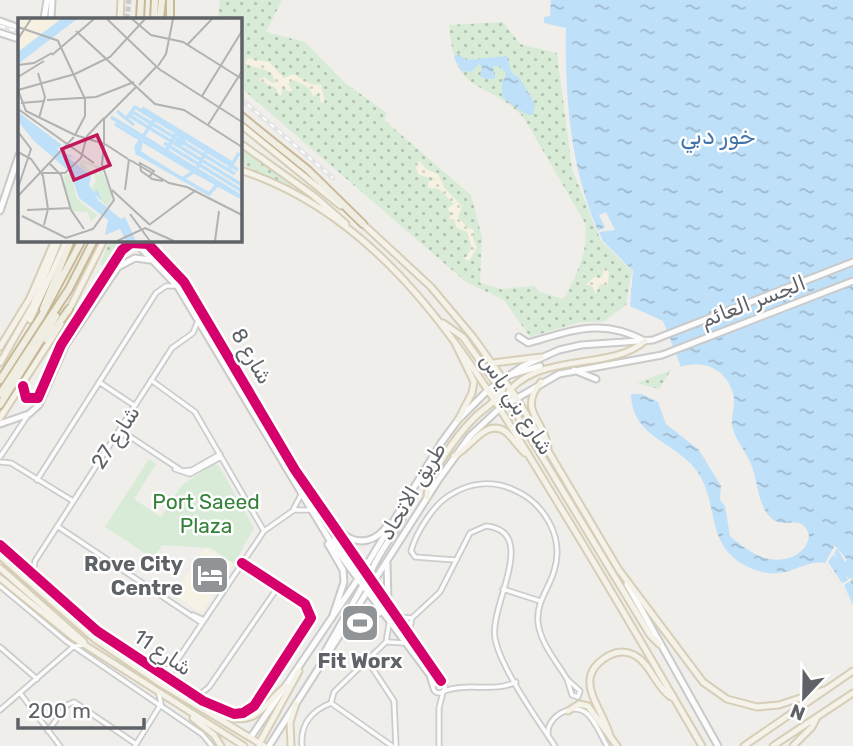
<svg xmlns="http://www.w3.org/2000/svg" width="853" height="746" font-family="Rubik,'Noto Sans Arabic',sans-serif">
<style>
.commercial{fill:#f7f3e4}
.grass{fill:url(#grass-dots)}
.sand{fill:url(#sand-dots)}
.park{fill:#d8ebd6}
.water{fill:url(#water-ripples)}
.pier{fill:#efeeea}
.lines{fill:none;stroke-linecap:round;stroke-linejoin:round}
.primary-tunnel{stroke:#cbcbca;stroke-width:5;stroke-dasharray:5 2.5;stroke-linecap:butt}
.street-casing{stroke:#cbcccc;stroke-width:7}
.secondary-casing{stroke:#cacacb;stroke-width:9}
.primary-casing{stroke:#d7ceb8;stroke-width:9}
.highway-casing{stroke:#c8b996;stroke-width:10}
.street{stroke:#fdfcfc;stroke-width:3.5}
.secondary{stroke:#fdfcfc;stroke-width:5}
.primary{stroke:#f4f2e9;stroke-width:5}
.highway{stroke:#f0ede3;stroke-width:6}
.rail-casing{stroke:#e4e4e4;stroke-width:4.5}
.rail{stroke:#fff;stroke-width:2;stroke-dasharray:5;stroke-linecap:butt}
.cycleway-casing{stroke:#fff;stroke-width:15}
.cycleway{stroke:#d6006c;stroke-width:10}
.labels{text-anchor:middle;dominant-baseline:central;stroke-width:5;stroke-linejoin:round;paint-order:stroke}
.street-label{font-size:21px;fill:#5f6368;stroke:#fff}
.park-label{font-size:21px;fill:#348238;stroke:#fff}
.poi-label{font-size:21px;font-weight:bold;fill:#5f6368;stroke:#fff;text-anchor:end}
.water-label{font-size:23px;font-style:italic;fill:#4174aa;stroke:#fff}
.inset-river{fill:none;stroke:#bfe0f9;stroke-width:3.5}
.inset-road{fill:none;stroke:#b1b2b2;stroke-width:2}
.view{fill:#c2185b;fill-opacity:0.15;stroke:#c2185b;stroke-width:3.5}
.inset-edge{fill:none;stroke:#5f6368;stroke-width:3.5}
</style>
<defs>
<pattern id="grass-dots" width="8" height="8" patternUnits="userSpaceOnUse" patternTransform="scale(1.75)"><rect width="8" height="8" fill="#d8ebd6"/><path d="M2 2h.1M6 6h.1" fill="none" stroke="#b2c2b1" stroke-width="1.8" stroke-linecap="round"/></pattern>
<pattern id="sand-dots" width="8" height="8" patternUnits="userSpaceOnUse" patternTransform="scale(1.75)"><rect width="8" height="8" fill="#f6f1e1"/><path d="M2 2h.1M6 6h.1" fill="none" stroke="#d5d1c4" stroke-width="1.8" stroke-linecap="round"/></pattern>
<pattern id="water-ripples" width="26" height="14" patternUnits="userSpaceOnUse" patternTransform="scale(1.75)"><rect width="26" height="14" fill="#bfe0f9"/><path d="M2 4q2-2 4 0t4 0M15 11q2-2 4 0t4 0" fill="none" stroke="#9eb9cd"/></pattern>
</defs>
<rect width="100%" height="100%" fill="#efeeea"/>
<path class="commercial" d="M205 548 234 564 203 610 198 611 174 594Z"/>
<path class="grass" d="M220 0H282L266 32 305 42 345 83 387 113 384 120 471 195 482 237 480 283 501 289 534 286 540 292 564 299C577 273 589 252 585 223L524 118C482 74 456 101 449 25L503 22 520 44 557 53 572 169 601 241 632 271 626 305 603 322H580L530 337 504 300 466 282 240 87V19H218Z
M240 147 292 183 291 187 240 164Z
M110 240H124L108 268 100 264Z
M671 370 659 389 637 383Z"/>
<path class="sand" d="M248 58 269 62 284 78 293 74 311 84 321 85 325 102 321 103 319 93 313 96 309 88 294 80 288 84 293 91H288L283 86 281 95H278L276 88 258 80 264 77 274 84C276 66 255 71 245 63Z
M420 161 426 169 438 174 445 189 462 206 458 217 467 227 474 230 473 239 477 247 469 261 464 259 472 248 467 232 457 228 454 219H448L452 214 447 209 454 204 439 189 428 188V183L435 179 419 175 415 165Z
M604 268 609 271 608 285 600 284 596 294 592 286 586 285 594 277H602Z"/>
<path class="park" d="M149 459 156 464 134 499 161 517 182 485 214 464 219 466 254 528 234 564 211 548 162 545 153 558 105 527Z"/>
<path class="water" d="M551 0H853V605L825 563C799 559 786 585 748 567 704 546 720 504 697 471 675 441 632 438 631 394H641L658 402 666 424 699 450 721 486 720 500 725 506 730 536C749 552 769 567 794 556 803 551 808 545 809 535 803 516 791 525 777 522 757 512 759 483 751 464 746 452 734 438 732 425 731 416 735 407 734 398 730 372 705 358 681 367L663 321 630 306 633 271 603 241 599 232 615 230 606 212 599 215 605 227 598 231C570 165 565 99 566 28L544 23V17L550 16Z
M457 54 467 60 507 56 511 72 520 79 535 104 533 115 525 114 502 97V82L507 74 499 66H493L495 79H485L480 76 482 67 479 64 471 72 461 71 454 58Z"/>
<path class="pier" d="M835 545 847 560 845 562 837 548 834 554 837 560 833 555 828 562 842 583 848 580 845 575 849 579 853 577 850 582 853 587 849 582 844 585 853 605 825 563Z"/>
<g class="lines">
<path class="primary-tunnel" d="M127 19 129 0"/>
<defs>
<path id="street" d="M151 380 195 412 264 531
M99 382 135 406
M120 430 182 471 192 470 220 454
M118 432 131 439
M0 457 28 415
M0 462 11 463 73 501
M175 469 190 474 221 457
M37 480 156 293 166 286H176
M294 508 301 495
M57 526 202 623
M0 545 97 631 203 701 234 714 243 713 254 706 311 618 305 604 242 563
M455 560 415 557 411 551C416 533 433 505 450 495 469 483 491 480 512 489 544 502 565 537 554 571 549 589 536 602 538 622 540 643 557 662 567 679
M33 573 35 561 172 348 193 333 197 323
M0 586 66 641 202 734 212 746
M503 589 540 601
M193 615 204 620
M397 617 412 618
M409 633 412 618 440 592 470 533 486 526C540 531 489 606 495 638 499 665 538 721 555 746
M388 642 404 643
M0 647 37 679
M367 660 394 701 396 746
M159 670 172 668 264 531 294 510H310
M567 679 580 691 578 697 572 695Z
M433 687a6 6 0 1 1 12 0a6 6 0 1 1-12 0Z
M444 691C467 682 494 693 516 682
M20 693 60 746
M197 697 209 687 278 587
M331 703 334 692 386 642 389 624
M331 703 392 746
M0 710 73 647 82 645
M48 731 67 705 74 702 136 744
M548 734C546 718 571 702 585 712 595 719 601 736 607 746
M135 746 161 704 159 694
M302 746C300 724 311 711 331 703
M439 746V708L443 692"/>
<path id="secondary" d="M44 19 47 0
M51 19 52 0
M0 21 19 28
M0 33 19 39
M0 211 19 155
M136 243 178 287 332 544 430 675 433 685
M171 266 221 340 295 470 441 681
M519 337 528 343C571 331 601 317 645 341
M574 370 596 379
M510 375 540 366
M23 386 26 398H38L61 345 125 246 141 242 152 246
M0 424 29 414 39 405 65 346 118 267 135 258 150 260
M341 532C358 547 377 542 388 524
M333 541 369 584
M328 544 343 570 344 582 332 618
M387 563 388 601
M627 584 718 746
M369 588 390 612
M367 593C365 561 405 529 410 496
M349 624 363 612 380 613
M322 657 362 587
M251 737 360 576 441 443 458 420 488 390 523 366 559 350 581 345 653 340 853 262
M269 746 439 479 470 436 500 408 559 374 662 355 853 281"/>
<path id="primary" d="M120 19 121 0
M240 124 341 206
M240 143 314 196 346 224
M240 170C393 219 477 371 556 500 606 581 654 664 702 746
M362 223 431 287 473 337 516 397 619 570 703 682 727 699 757 707 779 705 824 690
M147 240 174 268
M68 312 104 240
M30 320 67 240
M443 323 463 337 504 395 516 397
M455 343 474 382 472 393 458 420
M0 347 30 298 55 240
M0 363 33 305 59 240
M493 363 541 357
M541 382C517 411 545 420 548 448
M491 391 512 407 650 635 659 644
M502 402C529 349 609 373 645 341
M0 418 61 324
M454 456C470 449 486 417 506 432 513 438 518 447 525 453
M427 497C427 475 458 434 474 418 484 407 504 399 504 382
M0 556 96 640 158 682 264 746
M0 568 84 642
M0 578 74 638 244 746
M96 640 110 639
M172 689 169 678 172 668
M568 711 579 704 588 706 617 746
M222 716C259 726 261 707 286 686
M193 718 214 735 221 746
M610 736C602 706 569 677 610 655 618 651 628 651 636 656 651 665 656 687 671 697
M259 744 299 671
M291 746 290 722 296 704
M744 746 853 671
M773 746 853 693
M793 746 812 727 817 717"/>
<path id="highway" d="M140 19 141 0
M154 19 155 0
M160 19 162 0
M170 19V0
M240 115 308 170 363 224
M43 309 71 240
M47 340 69 309
M0 380 42 315 82 240
M0 394 69 289 94 240
M0 405 56 316"/>
</defs>
<use href="#street" class="street-casing"/>
<use href="#secondary" class="secondary-casing"/>
<use href="#primary" class="primary-casing"/>
<use href="#highway" class="highway-casing"/>
<use href="#street" class="street"/>
<use href="#secondary" class="secondary"/>
<use href="#primary" class="primary"/>
<use href="#highway" class="highway"/>
<defs>
<path id="rail" d="M0 26 19 32
M240 98 333 178"/>
</defs>
<use href="#rail" class="rail-casing"/>
<use href="#rail" class="rail"/>
<defs>
<path id="cycleway" d="M23 386 26 398H38L61 345 122 250 131 243 148 244 184 282 295 470 441 681
M0 545 97 631 203 701 234 714 243 713 254 706 311 618 305 604 242 563"/>
</defs>
<use href="#cycleway" class="cycleway-casing"/>
<use href="#cycleway" class="cycleway"/>
</g>
<defs>
<symbol id="hotel-square" viewBox="-11 -11 22 22"><rect x="-9" y="-9" width="18" height="18" rx="4" fill="#919496" stroke="#fff"/><path d="M-6-4.5h1.5V1H6V5H4.5V3h-9V5H-6ZM-4 0a1.8 1.8 0 1 1 3.6 0ZM.5 0V-2.5h3Q6-2.5 6 0Z" fill="#fff"/></symbol>
<symbol id="stadium-square" viewBox="-11 -11 22 22"><rect x="-9" y="-9" width="18" height="18" rx="4" fill="#919496" stroke="#fff"/><path d="M0-5a6.5 5 0 1 0 0 10a6.5 5 0 1 0 0-10ZM-3.5-1.8h7v3.6h-7Z" fill="#fff"/></symbol>
</defs>
<g fill-rule="evenodd">
<use href="#hotel-square" x="188" y="553" width="44" height="44"/>
<use href="#stadium-square" x="338" y="601" width="44" height="44"/>
</g>
<g class="labels">
<g class="street-label">
<text transform="translate(753 301) rotate(-21)">الجسر العائم</text>
<text transform="translate(252 356) rotate(60)">شارع 8</text>
<text transform="translate(517 404) rotate(57)">شارع بني ياس</text>
<text transform="translate(115 437) rotate(-57)">شارع 27</text>
<text transform="translate(412 491) rotate(-59)">طريق الاتحاد</text>
<text transform="translate(163 652) rotate(34)">شارع 11</text>
</g>
<g class="park-label">
<text x="206" y="501">Port Saeed<tspan x="206" dy="24">Plaza</tspan></text>
</g>
<g class="poi-label">
<text x="183" y="563">Rove City<tspan x="183" dy="24">Centre</tspan></text>
<text x="360" y="660" text-anchor="middle">Fit Worx</text>
</g>
<g class="water-label">
<text x="718" y="136">خور دبي</text>
</g>
</g>
<g transform="translate(18 18)">
<rect width="224" height="224" fill="#efeeea"/>
<path d="M64 142 81 148 95 177 89 189 73 171 78 163 76 154 83 159 80 151 64 144 73 154H68L61 147Z" fill="#d8ebd6"/>
<path d="M0 1H43L0 34Z" fill="#f6f1e1"/>
<path d="M52 155 59 181 79 197 73 204 70 194 54 193 44 159 47 164 46 158Z" fill="#d8ebd6"/>
<path d="M43 1H59L0 46V34ZM0 94 44 127 39 131 44 135 52 137 59 141 49 138 73 158 71 167 76 175V173L79 172 84 183 76 176 81 183 103 201 107 199 118 223H108L102 211 87 217 90 202 61 180 52 154 16 123 0 103Z" fill="#bfe0f9"/>
<path class="inset-river" d="M124 90 214 145M99 93 116 107M113 93 217 156M112 98 224 167M93 99 224 179M138 99 118 129 119 135 191 176 199 167M109 100 117 89 220 152M97 106 175 153M123 124 121 134 164 161 177 153M155 124 168 126 160 116M146 125 224 173M148 133 159 114M188 134 177 154 222 179M210 153 221 135"/>
<path class="inset-road" d="M89 1 141 51 224 104M114 1 133 17 165 24 224 61M0 9 41 23M58 13 137 86 166 92 224 129M0 21 13 1M40 23 67 81V98L57 117M169 27 194 1M34 37 76 1M0 47 16 45 34 35M140 48 148 36 155 1M20 55 27 79 21 100M0 59 26 43M121 67 138 49M0 72 57 56 92 39 127 1M0 72 8 93 57 117M184 78 224 13M29 82 78 79 116 64M3 85 27 83M0 91 76 145M190 107 224 53M57 117 87 126M86 125V101L119 68M87 126 110 141M0 134 13 141 25 158 30 191 26 207M112 142 151 165 169 169 224 197M32 146 43 157 53 192 66 211M24 155H47L63 140 69 118 86 100M131 159 136 153 122 145 123 153 133 160 134 161 145 163M0 170 13 131 1 115M94 172 131 206M107 172 111 141M0 178 56 119M9 192 53 190M112 196 132 223M4 198 48 220 75 211 96 182 84 146 86 127M131 207 178 172M99 223 127 210 156 223M197 223 201 193"/>
<path class="view" d="M79 117 92 147 56 162 44 131Z"/>
<rect width="224" height="224" class="inset-edge"/>
</g>
<g transform="translate(804 697) rotate(202)" stroke="#ffffff" stroke-width="5" paint-order="stroke">
<path d="M0-5L12 26L0 18L-12 26Z" fill="#5f6368"/>
<text y="-10" font-size="19" font-weight="bold" text-anchor="middle" fill="#5f6368">N</text>
</g>
<path d="M18 718v10h126v-10" fill="none" stroke="#5f6368" stroke-width="3.5"/>
<text x="28" y="718" font-size="21" fill="#5f6368" stroke="#ffffff" stroke-width="5" paint-order="stroke">200 m</text>
</svg>
